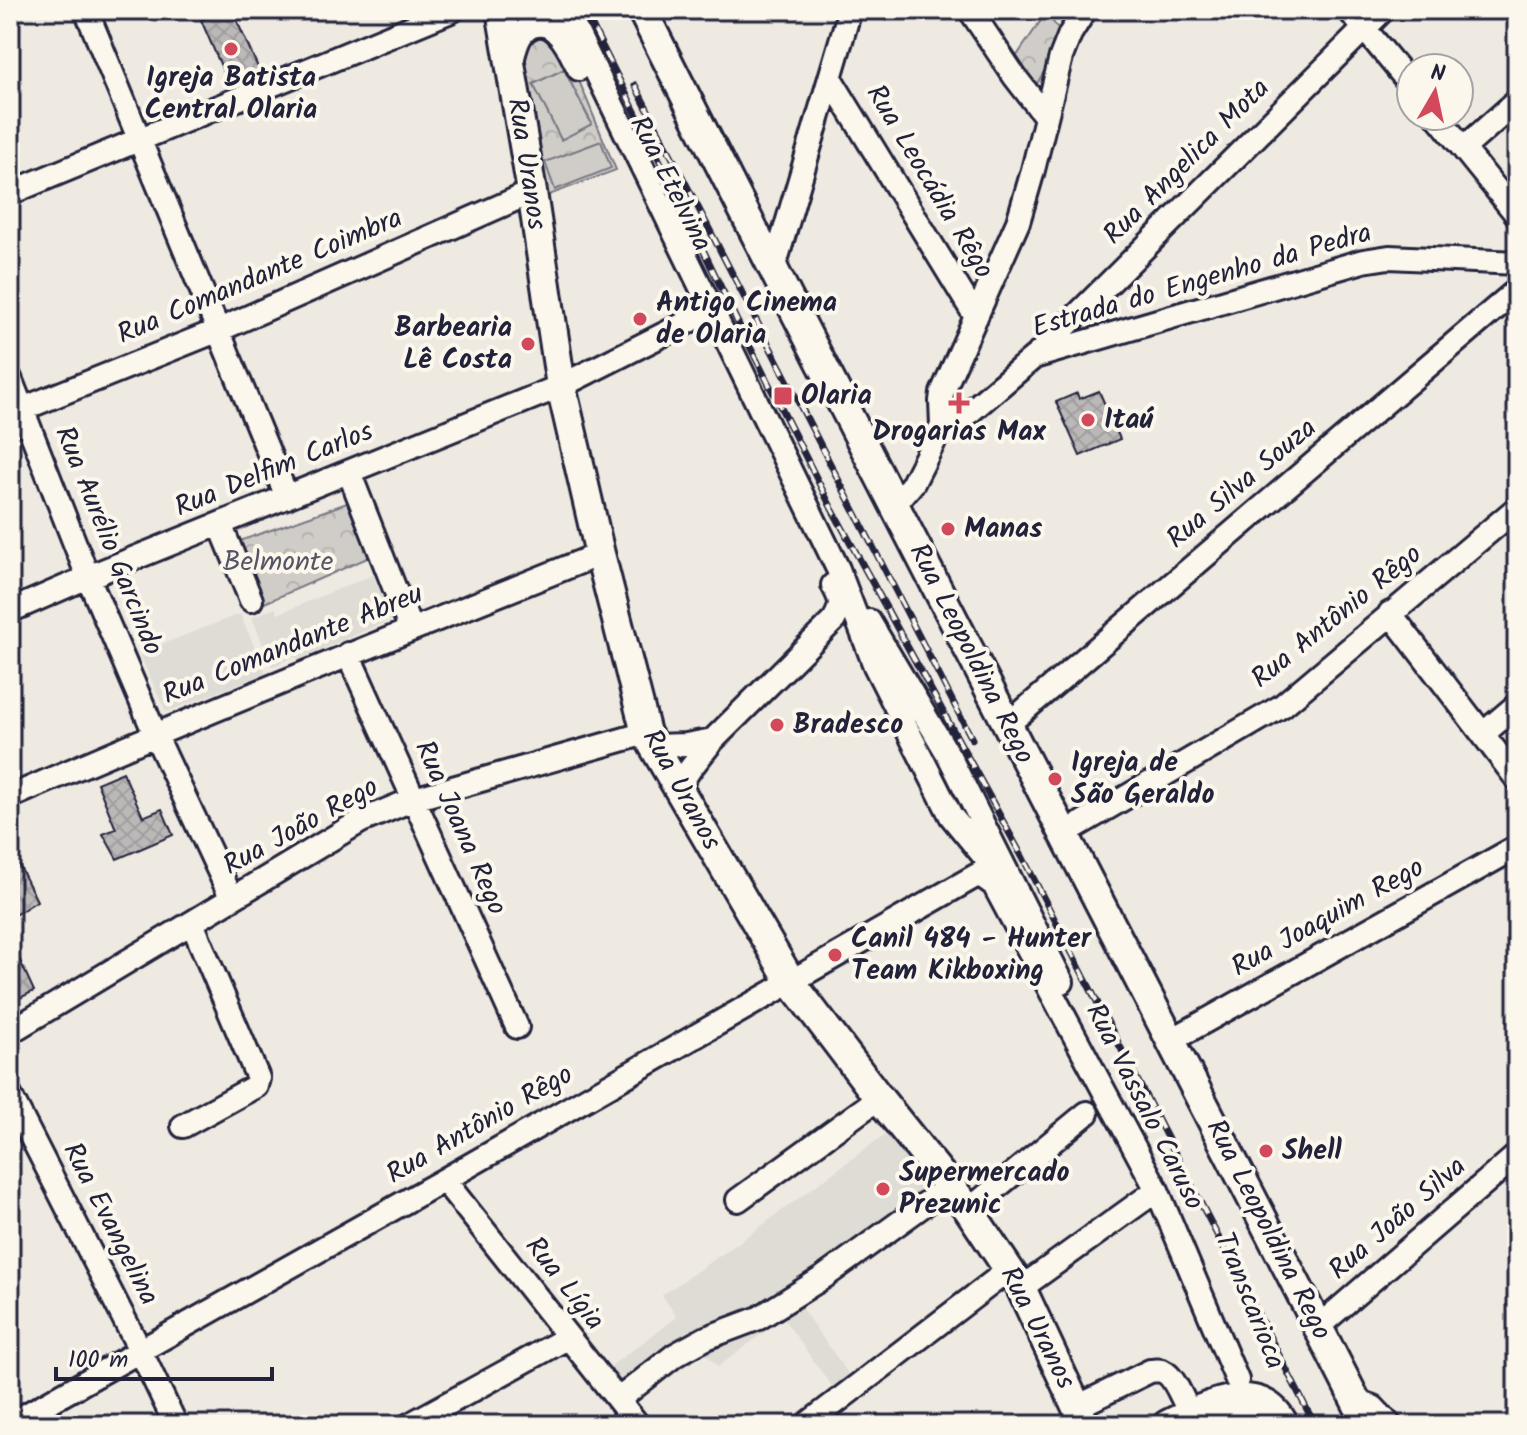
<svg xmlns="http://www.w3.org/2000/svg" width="1527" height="1435" font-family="Kalam,sans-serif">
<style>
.built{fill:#dfdbd5}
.green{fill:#d0cdc9;stroke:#797882;stroke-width:2}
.park{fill:url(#park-crowns);stroke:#797882;stroke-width:2;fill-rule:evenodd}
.building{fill:url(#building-cross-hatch);stroke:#22223b;stroke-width:2}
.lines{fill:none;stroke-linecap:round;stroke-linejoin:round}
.minor-casing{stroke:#22223b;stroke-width:28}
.major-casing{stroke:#22223b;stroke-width:34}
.minor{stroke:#fbf7ec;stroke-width:22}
.major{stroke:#fbf7ec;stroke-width:28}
.rail-casing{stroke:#22223b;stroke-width:7}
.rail{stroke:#fbf7ec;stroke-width:4;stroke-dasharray:12;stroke-linecap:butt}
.poi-dot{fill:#d1495b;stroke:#fbf7ec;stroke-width:3}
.labels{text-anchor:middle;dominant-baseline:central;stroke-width:8;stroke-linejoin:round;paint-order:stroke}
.poi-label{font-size:28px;font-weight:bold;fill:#22223b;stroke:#fbf7ec;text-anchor:start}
.street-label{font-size:28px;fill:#22223b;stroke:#fbf7ec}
.park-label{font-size:28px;fill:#565566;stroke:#fbf7ec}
</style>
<defs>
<pattern id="park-crowns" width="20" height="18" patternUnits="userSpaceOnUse" patternTransform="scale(2)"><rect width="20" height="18" fill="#d0cdc9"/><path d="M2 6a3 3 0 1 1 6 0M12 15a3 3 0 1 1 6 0" fill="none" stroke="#b2b0ae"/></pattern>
<pattern id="building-cross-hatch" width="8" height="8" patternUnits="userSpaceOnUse" patternTransform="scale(2)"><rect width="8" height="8" fill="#bcb8b8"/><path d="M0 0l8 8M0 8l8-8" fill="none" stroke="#a19e9f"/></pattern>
</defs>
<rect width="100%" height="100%" fill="#eeeae2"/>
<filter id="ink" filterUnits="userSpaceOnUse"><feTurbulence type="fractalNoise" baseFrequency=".0125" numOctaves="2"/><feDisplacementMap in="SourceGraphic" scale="16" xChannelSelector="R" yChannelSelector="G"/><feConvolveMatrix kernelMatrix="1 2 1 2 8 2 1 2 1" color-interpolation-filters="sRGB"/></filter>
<g filter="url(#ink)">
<path class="built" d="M373 575 392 619 299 659 293 657 272 667 252 617 275 608 278 614Z
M240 614 266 673 166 712 139 653Z
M887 1133 938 1198 799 1305 850 1376 833 1388 783 1318 718 1367 704 1352 633 1404 607 1369 677 1317 662 1295 734 1246Z"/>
<path class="green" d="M564 69 592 125 561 140 533 84Z
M601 141 612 169 555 190 544 162Z"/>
<path class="park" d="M1046 13 1064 36 1034 89 1012 63Z
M546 34 570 59 616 170 544 197 522 62 525 45ZM564 69 592 124 561 140 533 84ZM601 141 611 168 555 190 545 162Z
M347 503 372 556 258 606 234 543Z"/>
<path class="building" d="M224 10H232L261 74 230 87 201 20Z
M1099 391 1120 439 1080 456 1056 402 1077 393 1079 399Z
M123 772 143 817 162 809 173 835 117 859 103 834 116 829 97 783Z
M19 865 37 901 10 918V871Z
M10 939 34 991 10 1003Z"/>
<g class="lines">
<defs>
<path id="minor" d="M86 10 287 497
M566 10 838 569 875 666 951 816 1021 901
M970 10 1015 77 1046 117
M1349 10 1411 85
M511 65C515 51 518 27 537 25 547 24 553 28 559 35 568 45 573 58 579 69
M830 78 976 317
M1437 116 1517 215
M1464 148 1517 101
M10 193 453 10
M773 271 850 10
M1038 354 1383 10
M10 378 88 577 155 734 232 899
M10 414 219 330 532 192
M942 426 941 401 942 393 1018 222 1032 174 1061 57 1070 34 1085 10
M349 472 411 630
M893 502 902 496 913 483 942 426 965 416 1034 357 1363 261 1389 257 1517 263
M220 524 251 600
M10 611 88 577 561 386 702 315
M1390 613 1517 779
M869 621 949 756 1062 982
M348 654 517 1027
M1007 725 1517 290
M1484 733 1517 705
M653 746 686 745 713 740
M677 789 690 769 713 740 834 620C843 604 841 600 833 585
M10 797C205 712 403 633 600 554
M1063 834 1282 706 1517 508
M10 1032 361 821 414 799 646 733
M1170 1041 1515 848
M10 1095 141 1352 176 1425
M183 1126 256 1086 258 1078 192 923
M444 1180 638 1425
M738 1200 879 1098
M969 1210 1087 1113
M1021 1288 1157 1190
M1318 1327 1517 1155
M619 1399 675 1355 706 1338 759 1318 824 1277 950 1186
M1356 1401 1373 1407 1390 1425
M1215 1403 1238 1412 1252 1425
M1077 1407 1150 1371C1155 1371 1160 1369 1164 1372 1174 1376 1185 1404 1190 1414
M10 1424 444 1180 979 874 994 885 1157 1190 1237 1380
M409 1425 567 1338
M806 1425 1010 1269"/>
<path id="major" d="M501 10 532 192 561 386 600 554 646 733 791 982 879 1098 969 1210 1021 1288 1085 1425
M642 10C880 484 1128 953 1368 1425
M1167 1425C1202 1408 1260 1376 1284 1425"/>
</defs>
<use href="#minor" class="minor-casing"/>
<use href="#major" class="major-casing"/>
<use href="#minor" class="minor"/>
<use href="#major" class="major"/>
<defs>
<path id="rail" d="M584 10 678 197 736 319 831 507 1023 858 1315 1425
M635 85 972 739"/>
</defs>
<use href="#rail" class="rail-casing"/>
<use href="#rail" class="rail"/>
</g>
</g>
<g class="poi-dot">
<circle cx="231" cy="49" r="8"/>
<circle cx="640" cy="319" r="8"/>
<circle cx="528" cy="344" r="8"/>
<rect x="773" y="386" width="20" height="20" rx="4"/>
<path d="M955 391h8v8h8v8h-8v8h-8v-8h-8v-8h8z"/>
<circle cx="1088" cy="420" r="8"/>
<circle cx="948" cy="529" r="8"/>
<circle cx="777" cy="725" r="8"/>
<circle cx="1055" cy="779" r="8"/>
<circle cx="835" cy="955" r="8"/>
<circle cx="1266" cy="1151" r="8"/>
<circle cx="883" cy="1189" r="8"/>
</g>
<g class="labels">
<g class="poi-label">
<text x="231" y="78" text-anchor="middle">Igreja Batista<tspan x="231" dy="32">Central Olaria</tspan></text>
<text x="656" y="303">Antigo Cinema<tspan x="656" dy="32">de Olaria</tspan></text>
<text x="512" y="328" text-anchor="end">Barbearia<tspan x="512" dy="32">Lê Costa</tspan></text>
<text x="801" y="396">Olaria</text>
<text x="1104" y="420">Itaú</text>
<text x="959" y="432" text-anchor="middle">Drogarias Max</text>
<text x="964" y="529">Manas</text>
<text x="793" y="725">Bradesco</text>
<text x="1071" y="763">Igreja de<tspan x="1071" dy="32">São Geraldo</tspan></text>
<text x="851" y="939">Canil 484 - Hunter<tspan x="851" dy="32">Team Kikboxing</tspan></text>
<text x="1282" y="1151">Shell</text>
<text x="899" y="1173">Supermercado<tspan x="899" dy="32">Prezunic</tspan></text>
</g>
<g class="street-label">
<text transform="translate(1187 162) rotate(-45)">Rua Angelica Mota</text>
<text transform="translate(526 164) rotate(81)">Rua Uranos</text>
<text transform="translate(929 182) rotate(59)">Rua Leocádia Rêgo</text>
<text transform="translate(670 184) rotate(63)">Rua Etelvina</text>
<text transform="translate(260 277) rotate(-23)">Rua Comandante Coimbra</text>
<text transform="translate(1202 281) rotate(-16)">Estrada do Engenho da Pedra</text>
<text transform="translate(274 470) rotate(-22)">Rua Delfim Carlos</text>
<text transform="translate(1242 484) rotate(-40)">Rua Silva Souza</text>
<text transform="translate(108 541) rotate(68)">Rua Aurélio Garcindo</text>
<text transform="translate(1337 617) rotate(-39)">Rua Antônio Rêgo</text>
<text transform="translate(293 645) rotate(-22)">Rua Comandante Abreu</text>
<text transform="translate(971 654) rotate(63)">Rua Leopoldina Rego</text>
<text transform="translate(681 790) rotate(61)">Rua Uranos</text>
<text transform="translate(301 827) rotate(-29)">Rua João Rego</text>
<text transform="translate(460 828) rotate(66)">Rua Joana Rego</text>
<text transform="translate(1328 918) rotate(-29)">Rua Joaquim Rego</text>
<text transform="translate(1144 1107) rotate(63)">Rua Vassalo Caruso</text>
<text transform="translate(480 1125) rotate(-30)">Rua Antônio Rêgo</text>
<text transform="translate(1398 1219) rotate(-41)">Rua João Silva</text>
<text transform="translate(110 1224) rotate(63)">Rua Evangelina</text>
<text transform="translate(1268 1230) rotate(63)">Rua Leopoldina Rego</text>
<text transform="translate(564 1284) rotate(52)">Rua Lígia</text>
<text transform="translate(1249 1301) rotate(68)">Transcarioca</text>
<text transform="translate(1037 1328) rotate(63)">Rua Uranos</text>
</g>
<g class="park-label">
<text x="278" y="562">Belmonte</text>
</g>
</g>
<rect width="1527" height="1435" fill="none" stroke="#fbf7ec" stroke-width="40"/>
<rect x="20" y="20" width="1487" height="1395" fill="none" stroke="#22223b" stroke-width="3" filter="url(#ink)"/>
<g transform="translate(1435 92) rotate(9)"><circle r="38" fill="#fbf7ec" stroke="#a4a2a5" stroke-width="2"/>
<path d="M0-6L14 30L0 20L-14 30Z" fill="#d1495b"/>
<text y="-12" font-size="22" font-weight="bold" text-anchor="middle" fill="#22223b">N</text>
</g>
<path d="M56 1367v12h216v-12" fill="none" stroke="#22223b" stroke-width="4"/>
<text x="68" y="1367" font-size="24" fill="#22223b" stroke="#fbf7ec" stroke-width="6" paint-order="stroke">100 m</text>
</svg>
